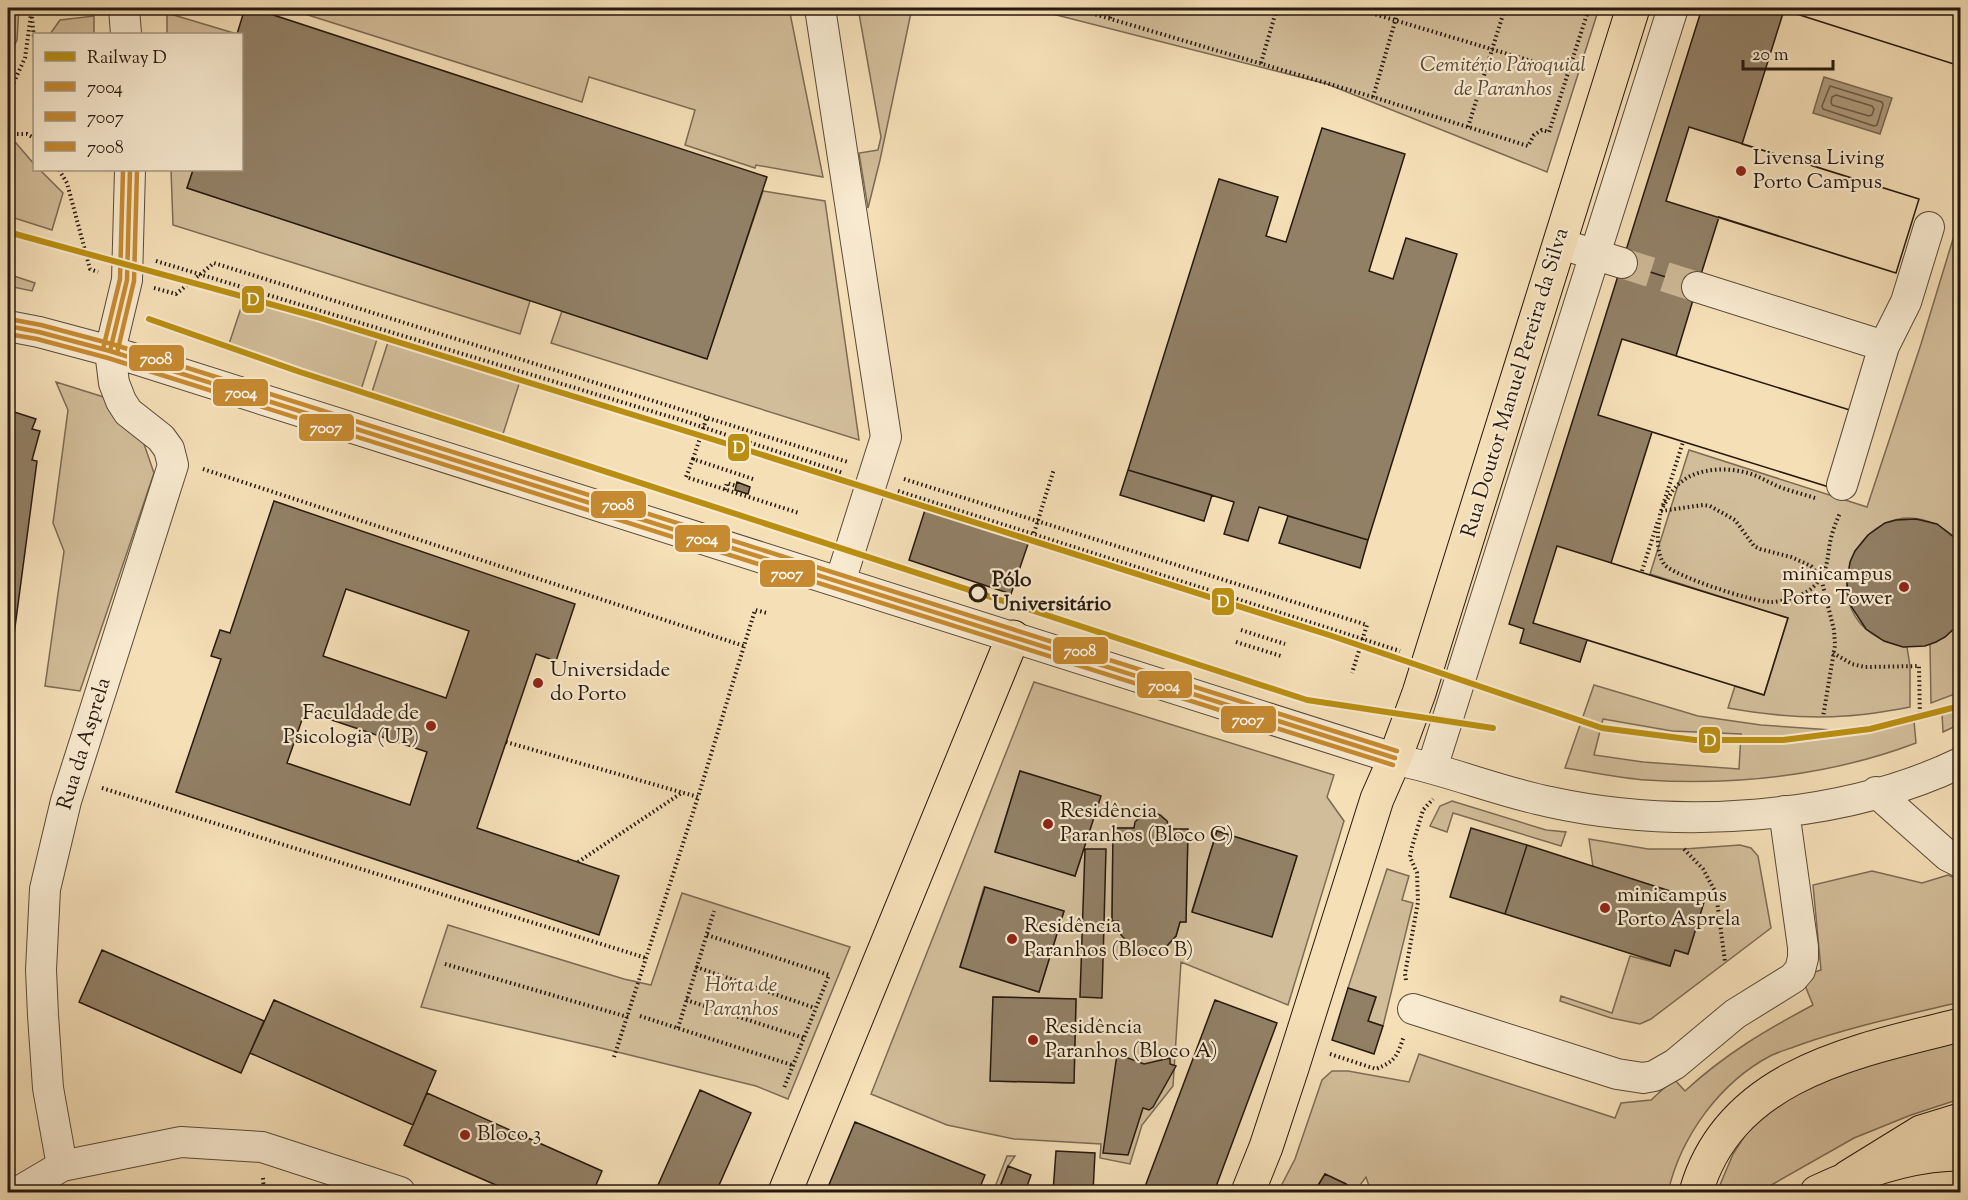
<svg xmlns="http://www.w3.org/2000/svg" width="1968" height="1200" font-family="'Sorts Mill Goudy',serif">
<style>
.green{fill:#d2bd9a;stroke:#7c6b54;stroke-width:1.5;fill-rule:evenodd}
.water{fill:#af9c7e;stroke:#796851;stroke-width:1.5}
.lines{fill:none;stroke-linecap:round;stroke-linejoin:round}
.shore{stroke:#6b5a46;stroke-width:1.5}
.building{fill:#928066;stroke:#27190e;stroke-width:1.5;fill-rule:evenodd}
.minor-tunnel{stroke:#ccb795;stroke-width:30;stroke-dasharray:30 15;stroke-linecap:butt}
.minor-casing{stroke:#5a4a38;stroke-width:32}
.major-casing{stroke:#27190e;stroke-width:35}
.highway-casing{stroke:#27190e;stroke-width:35}
.path{stroke:#27190e;stroke-width:4;stroke-dasharray:1.5 3;stroke-linecap:butt}
.minor{stroke:#f8ead0;stroke-width:30}
.major{stroke:#f5dfb7;stroke-width:33}
.highway{stroke:#f5dfb7;stroke-width:33}
.bus-1-casing{stroke:#f8ead0;stroke-width:9}
.bus-2-casing{stroke:#f8ead0;stroke-width:9}
.bus-3-casing{stroke:#f8ead0;stroke-width:9}
.bus-1{stroke:#c68a30;stroke-width:4.5}
.bus-2{stroke:#c68a30;stroke-width:4.5}
.bus-3{stroke:#c68a30;stroke-width:4.5}
.rail-1-casing{stroke:#f8ead0;stroke-width:10}
.rail-1{stroke:#ba8f11;stroke-width:6}
.poi-dot{fill:#8f2418;stroke:#f8ead0;stroke-width:2}
.stop-dot{fill:#f8ead0;stroke:#27190e;stroke-width:3}
.labels{text-anchor:middle;dominant-baseline:central;stroke-width:4.5;stroke-linejoin:round;paint-order:stroke}
.park-label{font-size:21px;font-style:italic;fill:#5a4a38;stroke:#f8ead0}
.poi-label{font-size:21px;fill:#27190e;stroke:#f8ead0;text-anchor:start}
.street-label{font-size:21px;fill:#27190e;stroke:#f8ead0}
.stop-label{font-size:21px;font-weight:bold;fill:#27190e;stroke:#f8ead0;text-anchor:start}
.line-badge{stroke:#f8ead0;stroke-width:2}
.badge-label{font-size:16px;text-anchor:middle;font-weight:bold;fill:#fff}
</style>
<rect width="100%" height="100%" fill="#f5dfb7"/>
<filter id="stains"><feTurbulence type="fractalNoise" baseFrequency=".00333" numOctaves="4"/><feColorMatrix values="0 0 0 0 .2 0 0 0 0 .09 0 0 0 0 .02 0 0 0 .5 -.17"/></filter>
<radialGradient id="worn" r=".72"><stop offset=".6" stop-color="#630" stop-opacity="0"/><stop offset="1" stop-color="#630" stop-opacity=".3"/></radialGradient>
<path class="green" d="M8 8H19L17 40 8 57Z
M286 8H789L823 177 756 165 755 168 685 145 695 110 589 77 582 102Z
M858 8H912L880 160 868 208 859 153 878 150 881 137Z
M1029 8H1599L1547 172 1327 84Z
M167 13 237 34H167Z
M94 16V34H50L60 20Z
M16 143 34 164V170H40L63 193 52 230 8 216V146Z
M171 170H193L187 188 530 301 520 334 173 225Z
M763 191 825 201 859 440 551 343 562 311 707 358Z
M1960 216V542C1870 457 1786 625 1907 647L1910 666V707C1889 711 1867 715 1845 716 1806 719 1767 715 1728 708L1735 686 1764 695 1788 618 1650 574 1689 450 1867 507 1921 344Z
M8 274 35 283 32 291 8 286Z
M246 293 378 336 360 393 227 350Z
M389 339 520 381 502 437 371 395Z
M56 382 110 399 143 441 154 473 80 691 45 686 64 551 53 523 68 410Z
M1960 623V692L1931 703 1930 644 1945 637Z
M1034 682 1334 775 1327 797 1344 821 1288 1005 1181 962 1173 1086 1142 1125 1130 1164 1100 1158 1101 1144 1014 1139 947 1125 871 1094ZM1020 771 1100 796 1075 876 995 851ZM1151 812C1161 815 1166 818 1169 829L1188 830 1186 922H1180L1176 936 1165 948 1121 935 1118 921H1112L1113 828H1134C1136 818 1141 815 1151 812ZM1217 831 1297 856 1272 936 1192 911ZM984 887 1064 911 1039 992 960 967ZM993 997 1076 999 1074 1083 991 1081Z
M1594 685 1698 716 1761 725 1832 730 1914 721 1916 743C1832 775 1736 786 1646 780 1619 778 1592 772 1565 768ZM1603 719 1672 731 1741 734 1739 769 1643 762 1594 755Z
M1960 707V724L1943 732 1942 714Z
M1452 801 1546 830 1566 832 1561 846 1453 813 1447 832 1430 826 1440 806Z
M1589 839 1648 849H1684L1740 845 1751 848 1758 856 1771 928 1651 1019 1640 1024 1611 1018 1560 1001 1561 996 1612 1013 1630 956 1670 966 1675 950 1688 954 1704 902 1593 867Z
M1387 869 1409 876 1402 900 1413 903 1383 1026 1368 1021 1376 997 1348 988Z
M1872 871 1922 883 1948 875 1960 880V1002C1907 1015 1853 1026 1802 1044 1792 1048 1781 1051 1772 1055 1720 1082 1681 1136 1668 1192H1371L1366 1177 1355 1192 1346 1184 1325 1174 1314 1192H1278L1295 1159 1322 1080 1332 1071H1348L1409 1082 1419 1054 1615 1118 1621 1103 1651 1100 1674 1079 1685 1091C1725 1054 1766 1030 1813 1005L1804 983 1808 974 1821 970 1813 885Z
M682 893 850 947 788 1099 756 1086 601 1048 421 1007 448 925 624 979 651 985Z
M1960 1039V1099L1911 1115 1854 1138 1759 1192H1717L1733 1154 1746 1134 1774 1104 1829 1075Z
M1007 1156H1015L1008 1166 998 1192H993Z"/>
<path class="water" d="M1824 77 1892 98 1880 134 1813 113Z"/>
<g class="lines">
<path class="shore" d="M1830 86 1882 102 1883 105 1877 125 1874 126 1823 109 1822 106Z
M1836 95 1872 106 1874 109 1872 115 1869 116 1832 105 1831 102 1832 97Z"/>
</g>
<path class="building" d="M245 8H252L767 177 707 359 187 188 193 170H242V34H237Z
M1702 8H1960V66L1784 10 1742 144 1919 199 1896 273 1719 217 1697 287 1622 263Z
M1775 8H1960V66L1784 10Z
M1689 127 1919 199 1896 273 1666 201Z
M1322 128 1405 154 1369 271 1393 279 1406 238 1457 254 1368 540 1259 507 1248 541 1224 534 1234 502 1128 470 1219 179 1278 197 1266 236 1286 242Z
M1622 263 1697 287 1676 356 1853 411 1829 487 1652 432 1611 563 1788 618 1764 695 1587 640 1580 662 1520 643 1524 629 1509 624Z
M1622 339 1853 411 1829 487 1598 415Z
M8 410 36 419 32 429 40 431 32 460 37 461 8 680Z
M1128 470 1212 495 1204 521 1120 495Z
M737 482 750 487 748 494 735 490Z
M274 501 575 604 556 661 536 654 477 828 619 876 599 935 176 792 221 659 211 656 220 630 230 633ZM346 589 469 631 446 698 323 656ZM305 711 427 752 410 805 287 763Z
M925 510 1028 544 1011 594 909 560Z
M1288 516 1368 540 1360 568 1279 543Z
M1916 519 1937 524 1960 542V623L1945 637 1936 642 1925 646 1903 647 1884 641 1866 629 1849 603 1847 582 1850 562 1855 551 1868 535 1885 523 1896 520Z
M1557 546 1788 618 1764 695 1533 623Z
M1020 771 1101 796 1075 876 995 852Z
M1151 812 1160 815 1167 821 1169 829H1188L1186 922H1180L1176 936 1165 948 1148 952 1132 947 1121 935 1118 921H1112L1113 828H1134L1135 822 1142 815Z
M1471 828 1527 845 1505 914 1450 897Z
M1217 831 1297 856 1272 937 1192 912Z
M1527 845 1704 902 1688 954 1675 950 1670 966 1505 914Z
M1085 849H1106L1102 998 1080 997Z
M985 887 1064 911 1039 992 960 967Z
M102 950 264 1021 241 1073 79 1002Z
M1348 988 1376 997 1368 1021 1383 1026 1374 1054 1332 1040Z
M993 997 1076 999 1074 1083 990 1081Z
M274 1000 436 1071 413 1125 250 1053Z
M1215 1000 1277 1023 1214 1192H1143Z
M1117 1054 1144 1064 1170 1058V1064L1176 1066 1153 1107 1149 1110 1143 1108 1128 1155 1103 1153Z
M700 1090 751 1113 716 1192H655Z
M427 1093 602 1171 593 1192H512L404 1145Z
M855 1122 985 1175 978 1192H875L858 1186 856 1192H826Z
M1056 1151 1095 1153 1093 1192H1053Z
M1008 1166 1031 1175 1025 1192H998Z
M1325 1174 1346 1184 1355 1192H1314Z"/>
<g class="lines">
<path class="minor-tunnel" d="M1622 263 1697 287"/>
<defs>
<path id="minor" d="M124 8 126 34
M820 8 886 437 840 582
M1577 249 1622 263
M1697 287 1884 346
M8 326 39 332 110 351 1406 762C1455 773 1501 792 1550 802 1678 830 1841 820 1960 763
M1842 485 1884 346 1906 302 1929 227
M1432 768 1673 8
M1876 792 1948 856 1960 862
M1413 1009 1617 1074 1643 1078 1654 1076 1675 1064 1735 1014 1793 978 1800 970 1803 958V947L1784 811
M62 1166 48 1088 43 1015 41 970 45 889 66 801 173 465 169 449 161 438 128 412 121 401 114 383 110 351 127 280 130 170
M18 1192 62 1166 181 1142 262 1147 400 1192"/>
<path id="major" d="M785 1192 1013 637
M1248 1192 1266 1147 1292 1068 1377 799 1395 758 1419 693 1633 8
M1817 1192C1862 1171 1911 1154 1960 1154"/>
<path id="highway" d="M1848 1177 1921 1132 1960 1120
M1696 1192C1730 1074 1856 1051 1960 1025"/>
</defs>
<use href="#minor" class="minor-casing"/>
<use href="#major" class="major-casing"/>
<use href="#highway" class="highway-casing"/>
<path class="path" d="M31 8 34 38
M1074 8 1373 97 1528 146 1534 135 1542 130 1549 132 1589 8
M1354 8 1568 72
M1110 18 1114 8
M1261 63 1277 8
M8 95 25 58 31 14
M1373 97 1399 8
M1468 127 1505 8
M8 134H27L34 138
M59 170 67 183 90 269 98 272
M156 261 681 420 843 473
M154 288 176 294 214 263 848 462
M693 459 707 417
M203 469 744 646
M753 479 693 459 686 477 799 513
M904 479 1367 625 1352 673
M725 490 727 483 736 486
M898 491 1400 651
M1815 498C1805 495 1795 492 1785 489 1773 485 1763 478 1751 474 1724 465 1685 468 1670 495 1667 501 1661 508 1660 515 1658 530 1655 550 1664 564 1673 576 1754 602 1770 602 1782 602 1803 596 1812 588 1831 571 1826 555 1832 534 1834 527 1837 520 1840 513
M1663 505 1683 442
M1661 511 1703 505 1710 506 1735 520 1754 546 1760 549 1791 557 1811 566 1821 578 1834 630 1835 645 1823 717
M1034 533 1054 469
M1642 571 1658 521
M1241 630 1285 644
M1236 642 1281 656
M1833 653 1852 664 1865 667 1919 666 1920 719
M506 742 698 797 755 610 767 613
M102 788 646 958
M1684 849 1703 869 1716 893 1725 962
M578 862 683 792
M707 935 829 975 784 1088
M445 964 628 1017
M696 967 815 1008
M1406 980 1405 974 1418 902 1417 873 1410 857 1412 847 1423 810 1433 799
M686 1000 804 1038
M640 1016 792 1065
M678 1028 714 911
M1330 1054 1376 1069C1396 1061 1397 1056 1404 1036
M614 1057 698 797
M263 1178 264 1192"/>
<use href="#minor" class="minor"/>
<use href="#major" class="major"/>
<use href="#highway" class="highway"/>
<defs>
<path id="bus-1" d="M8 326 39 332 110 351 1395 758
M110 351 127 280 130 170"/>
<path id="bus-2" d="M8 334 37 339 108 358 1393 765
M117 353 134 281 137 170"/>
<path id="bus-3" d="M9 319 41 325 112 344 1397 751
M103 349 120 279 123 170"/>
</defs>
<use href="#bus-1" class="bus-1-casing"/>
<use href="#bus-2" class="bus-2-casing"/>
<use href="#bus-3" class="bus-3-casing"/>
<use href="#bus-1" class="bus-1"/>
<use href="#bus-2" class="bus-2"/>
<use href="#bus-3" class="bus-3"/>
<defs>
<path id="rail-1" d="M8 232 317 317 747 450 1329 635 1602 728 1695 740H1783L1870 729 1960 706
M149 319 300 372 1307 700 1493 728"/>
</defs>
<use href="#rail-1" class="rail-1-casing"/>
<use href="#rail-1" class="rail-1"/>
</g>
<g class="poi-dot">
<circle cx="1741" cy="171" r="6"/>
<circle cx="1904" cy="587" r="6"/>
<circle cx="538" cy="683" r="6"/>
<circle cx="431" cy="726" r="6"/>
<circle cx="1048" cy="824" r="6"/>
<circle cx="1605" cy="908" r="6"/>
<circle cx="1012" cy="939" r="6"/>
<circle cx="1033" cy="1040" r="6"/>
<circle cx="465" cy="1135" r="6"/>
</g>
<circle class="stop-dot" cx="978" cy="593" r="8"/>
<g class="labels">
<g class="park-label">
<text x="1503" y="66">Cemitério Paroquial<tspan x="1503" dy="24">de Paranhos</tspan></text>
<text x="741" y="986">Horta de<tspan x="741" dy="24">Paranhos</tspan></text>
</g>
<g class="poi-label">
<text x="1753" y="159">Livensa Living<tspan x="1753" dy="24">Porto Campus</tspan></text>
<text x="1892" y="575" text-anchor="end">minicampus<tspan x="1892" dy="24">Porto Tower</tspan></text>
<text x="550" y="671">Universidade<tspan x="550" dy="24">do Porto</tspan></text>
<text x="419" y="714" text-anchor="end">Faculdade de<tspan x="419" dy="24">Psicologia (UP)</tspan></text>
<text x="1060" y="812">Residência<tspan x="1060" dy="24">Paranhos (Bloco C)</tspan></text>
<text x="1617" y="896">minicampus<tspan x="1617" dy="24">Porto Asprela</tspan></text>
<text x="1024" y="927">Residência<tspan x="1024" dy="24">Paranhos (Bloco B)</tspan></text>
<text x="1045" y="1028">Residência<tspan x="1045" dy="24">Paranhos (Bloco A)</tspan></text>
<text x="477" y="1135">Bloco 3</text>
</g>
<g class="street-label">
<text transform="translate(1516 383) rotate(-73)">Rua Doutor Manuel Pereira da Silva</text>
<text transform="translate(85 744) rotate(-73)">Rua da Asprela</text>
</g>
<g class="stop-label">
<text x="992" y="581">Pólo<tspan x="992" dy="24">Universitário</tspan></text>
</g>
</g>
<g class="line-badge">
<rect x="241" y="285" width="24" height="29" rx="6" fill="#ba8f11"/>
<rect x="128" y="344" width="57" height="28" rx="6" fill="#c68a30"/>
<rect x="212" y="378" width="57" height="29" rx="6" fill="#c68a30"/>
<rect x="298" y="413" width="57" height="29" rx="6" fill="#c68a30"/>
<rect x="727" y="433" width="23" height="29" rx="6" fill="#ba8f11"/>
<rect x="590" y="490" width="57" height="29" rx="6" fill="#c68a30"/>
<rect x="674" y="524" width="57" height="29" rx="6" fill="#c68a30"/>
<rect x="759" y="559" width="57" height="29" rx="6" fill="#c68a30"/>
<rect x="1211" y="587" width="24" height="29" rx="6" fill="#ba8f11"/>
<rect x="1052" y="636" width="57" height="29" rx="6" fill="#c68a30"/>
<rect x="1136" y="670" width="57" height="29" rx="6" fill="#c68a30"/>
<rect x="1220" y="705" width="57" height="29" rx="6" fill="#c68a30"/>
<rect x="1698" y="726" width="23" height="28" rx="6" fill="#ba8f11"/>
</g>
<g class="badge-label">
<text x="253" y="305">D</text>
<text x="156" y="364">7008</text>
<text x="241" y="398">7004</text>
<text x="326" y="433">7007</text>
<text x="739" y="453">D</text>
<text x="618" y="510">7008</text>
<text x="702" y="544">7004</text>
<text x="787" y="579">7007</text>
<text x="1223" y="607">D</text>
<text x="1080" y="656">7008</text>
<text x="1164" y="691">7004</text>
<text x="1248" y="725">7007</text>
<text x="1710" y="746">D</text>
</g>
<rect width="1968" height="1200" fill="none" stroke="#f5dfb7" stroke-width="30"/>
<rect x="9" y="9" width="1950" height="1182" fill="none" stroke="#27190e" stroke-width="3"/>
<rect x="15" y="15" width="1938" height="1170" fill="none" stroke="#27190e" stroke-width="1.5"/>
<rect x="33" y="33" width="210" height="138" fill="#f8ead0" stroke="#a49682" stroke-width="1.5"/>
<rect x="45" y="52" width="30" height="9" fill="#ba8f11" stroke="#a49682" stroke-width="1.5"/>
<text x="87" y="63" font-size="18" fill="#27190e">Railway D</text>
<rect x="45" y="82" width="30" height="9" fill="#c68a30" stroke="#a49682" stroke-width="1.5"/>
<text x="87" y="93" font-size="18" fill="#27190e">7004</text>
<rect x="45" y="112" width="30" height="9" fill="#c68a30" stroke="#a49682" stroke-width="1.5"/>
<text x="87" y="123" font-size="18" fill="#27190e">7007</text>
<rect x="45" y="142" width="30" height="9" fill="#c68a30" stroke="#a49682" stroke-width="1.5"/>
<text x="87" y="153" font-size="18" fill="#27190e">7008</text>
<path d="M1743 60v9h90v-9" fill="none" stroke="#27190e" stroke-width="3"/>
<text x="1752" y="60" font-size="18" fill="#27190e" stroke="#f8ead0" stroke-width="4.5" paint-order="stroke">20 m</text>
<rect width="100%" height="100%" filter="url(#stains)"/>
<rect width="100%" height="100%" fill="url(#worn)"/>
</svg>
